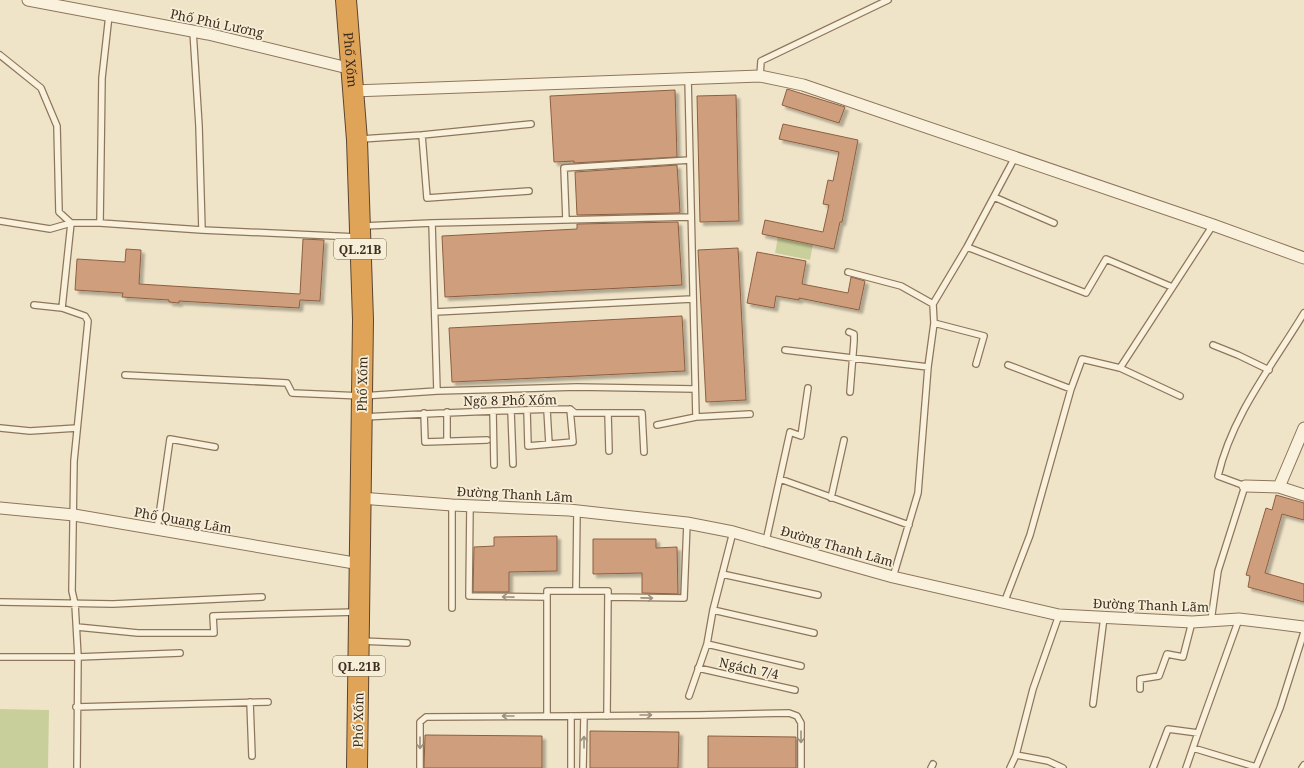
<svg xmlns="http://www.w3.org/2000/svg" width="1304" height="768" font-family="'Noto Serif',serif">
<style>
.green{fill:#c9cf9b}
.building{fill:#cf9f7d;stroke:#8d5f41;filter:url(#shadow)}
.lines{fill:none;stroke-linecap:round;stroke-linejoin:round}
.lane-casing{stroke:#8d765c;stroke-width:8}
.street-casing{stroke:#8d765c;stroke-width:13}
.highway-casing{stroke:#5b4430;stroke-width:22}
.lane{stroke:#faf1dc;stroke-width:5.5}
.street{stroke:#faf1dc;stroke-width:11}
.highway{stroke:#e0a458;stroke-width:20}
.oneway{stroke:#9c907e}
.labels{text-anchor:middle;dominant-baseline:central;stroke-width:3.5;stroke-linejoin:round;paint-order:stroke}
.shield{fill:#f7eed8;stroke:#756857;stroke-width:1}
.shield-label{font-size:12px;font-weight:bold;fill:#3d2e20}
.street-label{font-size:13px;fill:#3d2e20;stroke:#f7eed8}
</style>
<defs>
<filter id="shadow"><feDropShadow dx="3.5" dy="3.5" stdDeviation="1" flood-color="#0004"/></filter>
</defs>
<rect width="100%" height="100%" fill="#f0e4c8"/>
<path class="green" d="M778 237 813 244 810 260 775 253Z
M0 709 49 710 48 768H0Z"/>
<path class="building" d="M787 89 845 107 839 123 782 105Z
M675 90 677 157 574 163V161L554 162 550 96Z
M736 95 739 221 700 222 697 96Z
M783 124 858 140 842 222H840L834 249 762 234 765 220 823 232 829 205 823 204 828 180 833 181 839 152 779 139Z
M677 165 680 212 678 213 577 215 575 172Z
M678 222 682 285 445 297 442 236 577 229V224Z
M303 239 324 240 320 301 300 300 299 308 179 301V303L169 302V300L122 297 123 293 75 290 77 259 125 262 126 249 141 250 139 284 300 294Z
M738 248 746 400 706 402 698 250Z
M757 252 806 261 802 284 848 293 851 277 865 281 859 310 799 298V300L776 296 774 308 747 303Z
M682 316 685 371 452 382 449 328Z
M1276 495 1304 503V520L1282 514 1265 573 1304 584V602L1248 587 1250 576 1246 575 1266 508 1272 510Z
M557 536V571L509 572V592H473L474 547 494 546V537Z
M593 539H656V548L677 547 678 594 642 593V573L593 574Z
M590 731 679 732 678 768H590Z
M425 735 542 736V768H424Z
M708 736 796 737V768H708Z"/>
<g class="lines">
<defs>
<path id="lane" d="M193 31 199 126 202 230
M0 55 41 88 57 126 59 212 71 223
M760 76 761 61 888 0
M422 135 531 124
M361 139 422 135 427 198 529 191
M994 197 1054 223
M566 220 564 168 690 160
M0 221 50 229 71 223H100L202 230 357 237
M71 223 62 308 85 316 88 321 74 461 72 591 75 604 78 657 77 768
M100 223 102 78 109 15
M432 223 437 391
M363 226 432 223 691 217
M967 247 1014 159
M848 272 901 286 933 304
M34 305 62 308
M435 312 692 299
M934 323 984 336 976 364
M849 332 854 334V341L850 392
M1213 345 1238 355 1269 370
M785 350 928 367
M1008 365 1071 389
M1120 368 1213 225
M125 375 287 383 292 393 362 396 437 391 577 387 695 389
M527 410 528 446 573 442 570 409
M547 410 549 444
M493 411 494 465
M511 411 513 464
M447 412V441
M424 413 425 442 487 440
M608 413 609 451
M364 417C433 413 502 410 570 409L575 413H642L644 452
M696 417 750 414
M657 425 696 417 688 78
M0 428 30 431 77 428
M780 479 909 525
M831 498 844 440
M452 505V608
M470 506 469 596 547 597
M157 530 170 439 215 447
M766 541 790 432 801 436 808 388
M722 574 818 595
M893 577 918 493 928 367 934 323 933 304 967 247 1086 293 1106 259 1172 287
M576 591 577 511
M608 597 684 598 687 523
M0 602 113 604 262 597
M1004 603 1030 535 1071 389 1082 359 1120 368 1180 396
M713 610 814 633
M1211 621 1218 571 1245 486 1218 476C1232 415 1272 366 1304 313
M77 627 138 633H214L213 616 356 612
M361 641 407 643
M707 644 801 666
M0 657H78L180 653
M698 668 795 690
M1140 689V679L1159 676 1167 654 1183 657 1192 622
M689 696 707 644 713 610 733 532
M250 702 252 756
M1093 704 1104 617
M76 707 268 702
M547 716V591H608L607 716
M1193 748 1256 767 1280 708 1304 632
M1016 755 1048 761 1063 768
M420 768V722L426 717 699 715 789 713 797 716 801 723V768
M571 768V716
M583 768 584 716
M931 768 933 764
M1010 768 1016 755 1033 689 1059 615
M1153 768 1168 729 1198 733 1239 619
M1186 768 1198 733
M1302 768 1304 765"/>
<path id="street" d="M28 0 208 34 352 69
M353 91 760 76 803 85 1213 225 1304 258
M1245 486 1279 487 1304 495
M1279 487 1304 428
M360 498 452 505 569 510 687 523 733 532 893 577 1059 615 1192 622 1239 619 1304 627
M0 508 74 515 360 564"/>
<g id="highway">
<path id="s1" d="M346 0 357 140 363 320 357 768"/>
</g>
</defs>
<use href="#lane" class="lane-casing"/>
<use href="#street" class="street-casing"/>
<use href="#highway" class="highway-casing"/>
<use href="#lane" class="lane"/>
<use href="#street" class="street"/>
<use href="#highway" class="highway"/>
</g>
<defs><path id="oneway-shaft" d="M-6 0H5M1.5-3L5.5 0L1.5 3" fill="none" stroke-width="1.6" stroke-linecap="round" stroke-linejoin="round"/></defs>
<g class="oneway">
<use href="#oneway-shaft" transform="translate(508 597) rotate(-179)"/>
<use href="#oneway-shaft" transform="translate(647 598) rotate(1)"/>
<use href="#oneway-shaft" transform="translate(646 715)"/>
<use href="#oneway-shaft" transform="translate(508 716) rotate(180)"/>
<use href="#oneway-shaft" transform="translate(801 737) rotate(90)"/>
<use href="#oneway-shaft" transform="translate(584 742) rotate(-90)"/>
<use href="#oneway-shaft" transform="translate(420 743) rotate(90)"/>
</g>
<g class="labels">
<g class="shield">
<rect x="334" y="239" width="52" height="20" rx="3"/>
<rect x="333" y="656" width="52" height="20" rx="3"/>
</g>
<g class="shield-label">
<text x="360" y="249">QL.21B</text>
<text x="359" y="666">QL.21B</text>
</g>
<g class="street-label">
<text transform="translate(217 23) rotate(12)">Phố Phú Lương</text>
<text stroke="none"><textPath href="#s1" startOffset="60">Phố Xốm</textPath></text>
<text transform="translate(362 384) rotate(-89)">Phố Xốm</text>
<text transform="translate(510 400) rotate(-1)">Ngõ 8 Phố Xốm</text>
<text transform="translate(515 494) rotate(3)">Đường Thanh Lãm</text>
<text transform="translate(183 520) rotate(10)">Phố Quang Lãm</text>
<text transform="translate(837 546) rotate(16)">Đường Thanh Lãm</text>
<text transform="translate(1151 605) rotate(2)">Đường Thanh Lãm</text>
<text transform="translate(749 668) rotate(12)">Ngách 7/4</text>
<text transform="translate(358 720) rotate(-89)">Phố Xốm</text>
</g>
</g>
</svg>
